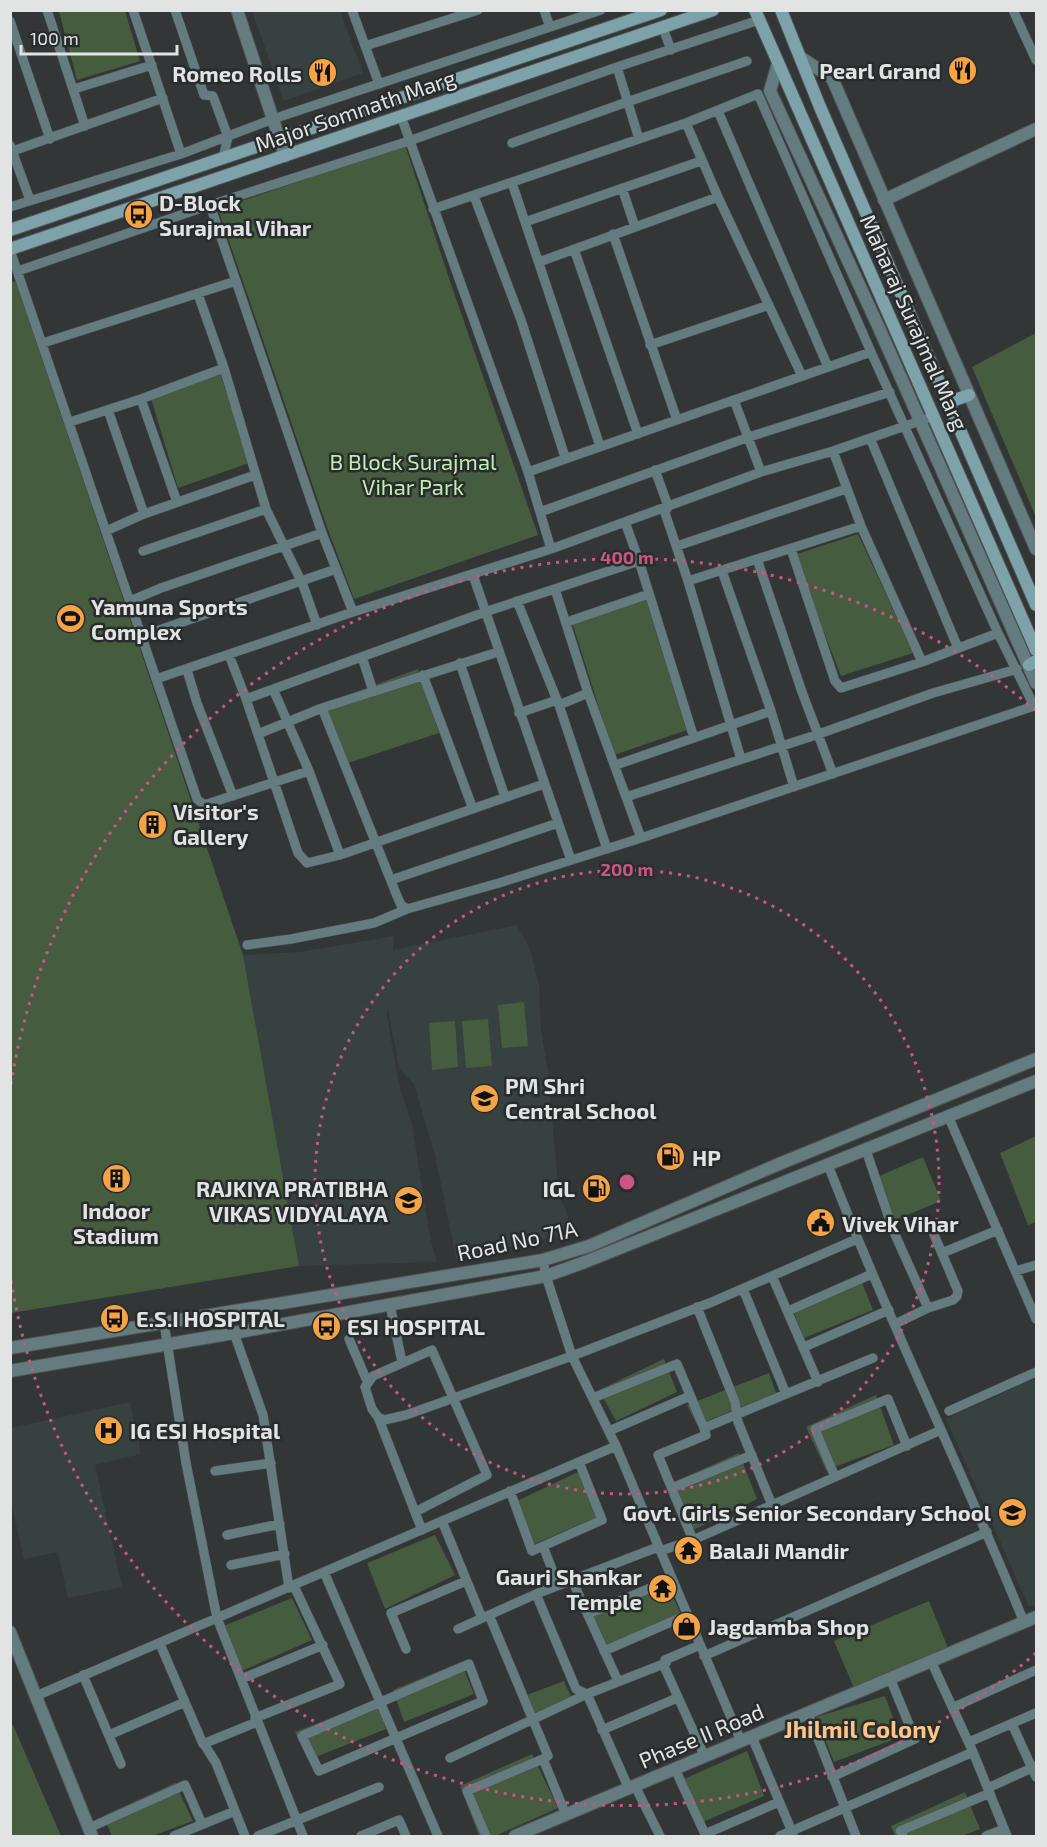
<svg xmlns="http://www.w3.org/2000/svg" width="1047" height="1847" font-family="'Exo 2',sans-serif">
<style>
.built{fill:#374140}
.green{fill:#465c3f}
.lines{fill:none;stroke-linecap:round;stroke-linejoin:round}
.minor-casing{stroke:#4f5252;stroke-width:10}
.tertiary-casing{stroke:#4f5252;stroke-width:14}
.secondary-casing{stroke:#4f5252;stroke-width:14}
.minor{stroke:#647b7f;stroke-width:9}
.tertiary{stroke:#647b7f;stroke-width:12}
.secondary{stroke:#7da2a9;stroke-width:12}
.ring{fill:none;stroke:#cc5584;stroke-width:3;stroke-dasharray:3 6}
.labels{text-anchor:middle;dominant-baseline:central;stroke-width:5;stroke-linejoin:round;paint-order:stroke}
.poi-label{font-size:22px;font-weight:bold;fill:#e2e4e4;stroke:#292c2c;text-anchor:start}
.street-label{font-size:22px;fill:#e2e4e4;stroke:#292c2c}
.park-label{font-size:22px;fill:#c0edb2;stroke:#292c2c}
.neighbourhood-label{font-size:24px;font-weight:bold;fill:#fdc489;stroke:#292c2c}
.centre{fill:#cc5584;stroke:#292c2c;stroke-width:3}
.ring-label{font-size:18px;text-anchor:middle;font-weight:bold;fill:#cc5584;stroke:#292c2c;stroke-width:5;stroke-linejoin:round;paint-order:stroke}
</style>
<rect width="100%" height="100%" fill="#333636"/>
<path class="built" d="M252 11H340L363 73 284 101Z
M517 925 530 949 539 985 541 1031 548 1072 559 1196 566 1210 571 1233 456 1259 435 1155 414 1084 399 1069 388 1007 387 1015 399 1085 412 1124 430 1237 437 1262 299 1266 243 955 300 952 394 936 393 950Z
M1036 1378V1604L1029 1607 946 1419Z
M130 1402 141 1454 95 1465 122 1587 68 1598 58 1552 24 1559 12 1507H11V1428Z"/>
<path class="green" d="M59 11H125L140 61 77 80Z
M405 145 451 284 538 535 354 599 327 527 218 209Z
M16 281 243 955 299 1266 11 1313 10 283Z
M1036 333V517L972 367Z
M218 367 249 463 178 488 149 392Z
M858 534 913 653 841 676 794 555Z
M646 600 687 730 614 755 572 622Z
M418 669 439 733 342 765 323 704Z
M524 1002 528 1046 502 1048 498 1005Z
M488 1019 492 1066 466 1068 462 1021Z
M455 1021 458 1067 432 1070 429 1023Z
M1036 1136V1222L1028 1225 1000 1153Z
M923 1157 941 1201 895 1220 877 1177Z
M860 1278 873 1310 804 1338 791 1306Z
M664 1359 677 1392 616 1421 599 1390Z
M769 1373 776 1393 697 1425 687 1405Z
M876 1395 894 1445 826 1470 806 1427Z
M739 1453 757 1499 687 1533 667 1485Z
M578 1472 597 1517 534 1544 517 1501Z
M435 1535 455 1575 385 1609 367 1563Z
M662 1586 672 1595 681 1614 605 1647 592 1615Z
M292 1598 312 1640 237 1673 219 1628Z
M929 1601 948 1648 854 1688 834 1641Z
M461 1662 474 1694 404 1722 393 1690Z
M564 1681 573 1701 537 1717 527 1695Z
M885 1696 900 1737 834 1762 816 1717Z
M377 1700 386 1729 308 1760 295 1732Z
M13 1725 61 1836H11L10 1726Z
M747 1751 764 1796 700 1823 682 1780Z
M532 1754 558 1808 495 1836H479L460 1786Z
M175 1783 193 1821 152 1836H112L103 1816Z
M965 1792 980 1829 962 1836H895L891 1826Z"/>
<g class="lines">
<defs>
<path id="minor" d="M47 10 85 126
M133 10 181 154
M175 10 204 95 213 96 228 137 223 158
M352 10 379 84
M544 10 550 27
M1013 10 1036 60
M10 21 50 139
M663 28 671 50
M365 46 478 10
M617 67 639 139
M74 89 152 65
M718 111 828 367
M401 116 528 472 551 549
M686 123 718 197 802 376
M512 143 627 102 747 61
M10 145 30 200
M10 152 163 98
M512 183 600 446
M622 188 635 227
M474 196 521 320 565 457
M210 205 322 533 353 612
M10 207 181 154 273 119 601 10
M525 222 701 161
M613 234 677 420
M574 249 638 434
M10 250 197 799 203 804H207L309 771
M539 262 718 197
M18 271 210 205 409 141 617 67 759 20
M198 294 224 368 266 509 303 585 317 625
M43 343 236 281
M650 345 769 305
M141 399 177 502
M734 400 761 472
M108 410 144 514
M70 422 141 399 224 368
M870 438 958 648
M833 451 861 526 922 662
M655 470 668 506 665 513 688 581 741 759
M528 472 871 352
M540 512 749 437 890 392
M625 522 639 561 694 738
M106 531 144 514 255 475
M677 546 846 489
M791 549 835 681 841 688 922 662 998 633
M143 551 266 509
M757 559 802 692 833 774
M722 571 771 711 794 787
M473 575 571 860
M688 581 861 526
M555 589 588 693 641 838
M130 601 161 588 322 533
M517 601 559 705 607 849
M567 622 649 594
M142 636 336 569
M229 655 246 699 298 853 307 863 340 855 544 784
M362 657 373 691
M460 663 505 797
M187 670 197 703 233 796
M423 675 473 809
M156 679 353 612 551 549 761 472 833 451 934 416
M273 689 309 771 340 855
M246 699 485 612 639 561
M559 705 588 693
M322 708 397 896 401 905 407 909
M519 713 557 700
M258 734 322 708 498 652
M616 765 771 711
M626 797 819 734 933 693 1017 669
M391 880 558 823
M247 945 291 939 374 923 407 909 499 883 641 838 1034 706 998 633 871 352 758 94 686 123 433 209
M949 1118 1036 1319
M866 1150 893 1230 928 1308
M828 1165C888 1319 961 1468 1024 1622
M942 1253 998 1230
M543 1260 546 1276 572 1356 616 1446 741 1741
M1016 1271 1036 1265
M772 1276 818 1382
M743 1289 786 1394
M390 1305 402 1362
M697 1307 735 1402 738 1422 772 1505
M788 1311 872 1274
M164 1323 186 1463 217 1618 303 1836
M895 1324 928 1308 953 1300 957 1296 958 1291 929 1223
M234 1333 263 1415 289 1588
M349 1339 367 1381
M804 1347 889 1310
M593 1398 677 1364 704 1428
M949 1411 1036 1372
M378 1417 422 1530
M609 1431 690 1396
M215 1471 271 1463
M835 1477 815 1429 888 1399 907 1446
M672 1488 752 1455
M510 1491 532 1551 602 1520 579 1462
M415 1512 487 1475 432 1350 373 1376 365 1387 372 1409 378 1417 384 1420 406 1415 572 1356 712 1302 857 1239
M442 1521 482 1618
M227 1535 280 1524
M693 1540 658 1455 706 1435 704 1428 873 1358
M543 1546 558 1585
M660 1551 693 1540 941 1430
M231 1565 285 1554
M324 1572 438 1836
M572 1580 618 1681
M536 1594 576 1689 587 1694 629 1789
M588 1614 672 1579
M489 1615 548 1756 543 1759 566 1815
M458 1629 536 1594 658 1547
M160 1644 203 1744 257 1722
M406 1649 391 1613 466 1581
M604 1651 687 1615
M704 1656 987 1532
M931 1661 973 1752 1007 1836
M469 1664 483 1701 319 1771 302 1736Z
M663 1664 705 1757
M83 1675 121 1764
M241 1679 323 1645
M36 1696 616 1446
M954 1707 1036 1670
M808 1713 856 1836
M255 1718 340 1684 294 1586
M1012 1724 1036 1777
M602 1730 677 1698
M109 1735 185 1702
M752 1737 793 1834
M969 1742 1036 1713
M204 1744 216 1763 245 1836
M450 1758 587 1694 666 1663 665 1660 700 1645
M675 1769 705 1834 779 1802
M832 1777 915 1739 890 1678
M635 1786 660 1836
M988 1788 1036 1766
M89 1828 185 1785 202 1824
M174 1836 235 1811
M258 1836 379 1787
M361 1836 399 1820 406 1836
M486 1836 467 1791 543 1759
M780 1836 973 1752
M903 1836 900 1831 990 1793
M986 1836 1004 1829"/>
<path id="tertiary" d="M237 10 285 156
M800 57 832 78 1036 549
M778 63 770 91 879 328 1036 683
M884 200 1036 129
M10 1348 543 1260 589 1246 779 1164 1036 1059
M10 1371 234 1333 546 1276 585 1262 1036 1081
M10 1632 92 1836
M515 1836 1036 1617"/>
<path id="secondary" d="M755 10 1036 650
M781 10 820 107 1036 605
M10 230 661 10
M10 249 713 10
M949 402 969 395
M1029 665 1036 661"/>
</defs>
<use href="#minor" class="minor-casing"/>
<use href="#tertiary" class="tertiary-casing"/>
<use href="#secondary" class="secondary-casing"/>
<use href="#minor" class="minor"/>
<use href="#tertiary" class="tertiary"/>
<use href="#secondary" class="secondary"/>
</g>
<g class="ring">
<circle cx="627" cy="1182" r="312"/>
<path d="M1036 1653A624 624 0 0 1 11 1280M11 1084A624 624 0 0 1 1036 711"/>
</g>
<defs>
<symbol id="restaurant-disc" viewBox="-11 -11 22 22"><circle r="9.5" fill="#f4a444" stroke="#292c2c"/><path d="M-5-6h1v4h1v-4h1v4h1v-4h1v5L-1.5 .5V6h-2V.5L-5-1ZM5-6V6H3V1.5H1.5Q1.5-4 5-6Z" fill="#111"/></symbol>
<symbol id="bus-disc" viewBox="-11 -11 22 22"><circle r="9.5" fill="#f4a444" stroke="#292c2c"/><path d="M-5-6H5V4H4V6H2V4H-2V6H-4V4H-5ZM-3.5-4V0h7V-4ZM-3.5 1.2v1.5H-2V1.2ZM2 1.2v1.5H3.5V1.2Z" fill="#111"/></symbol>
<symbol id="stadium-disc" viewBox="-11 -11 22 22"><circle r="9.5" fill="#f4a444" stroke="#292c2c"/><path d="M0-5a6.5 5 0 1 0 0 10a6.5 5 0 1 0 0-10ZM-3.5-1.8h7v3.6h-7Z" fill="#111"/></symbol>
<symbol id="building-disc" viewBox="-11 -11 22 22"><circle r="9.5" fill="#f4a444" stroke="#292c2c"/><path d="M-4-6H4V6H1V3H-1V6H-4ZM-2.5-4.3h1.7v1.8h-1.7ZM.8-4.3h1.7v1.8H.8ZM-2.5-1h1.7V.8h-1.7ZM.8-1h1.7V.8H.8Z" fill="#111"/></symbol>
<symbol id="school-disc" viewBox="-11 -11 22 22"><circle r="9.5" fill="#f4a444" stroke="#292c2c"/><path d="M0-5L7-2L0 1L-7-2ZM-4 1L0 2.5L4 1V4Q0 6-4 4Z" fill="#111"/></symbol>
<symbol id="fuel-disc" viewBox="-11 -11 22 22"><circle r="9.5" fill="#f4a444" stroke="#292c2c"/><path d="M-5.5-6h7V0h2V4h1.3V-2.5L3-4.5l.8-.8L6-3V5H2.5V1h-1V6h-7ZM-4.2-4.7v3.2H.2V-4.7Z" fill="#111"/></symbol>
<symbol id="civic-disc" viewBox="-11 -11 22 22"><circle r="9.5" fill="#f4a444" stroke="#292c2c"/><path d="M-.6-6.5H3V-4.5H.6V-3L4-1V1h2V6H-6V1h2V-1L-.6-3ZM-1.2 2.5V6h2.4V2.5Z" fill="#111"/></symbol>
<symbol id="hospital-disc" viewBox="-11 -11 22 22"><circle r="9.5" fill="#f4a444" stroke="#292c2c"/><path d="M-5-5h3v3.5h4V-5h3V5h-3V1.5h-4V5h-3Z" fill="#111"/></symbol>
<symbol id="temple-disc" viewBox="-11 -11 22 22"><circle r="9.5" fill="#f4a444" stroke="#292c2c"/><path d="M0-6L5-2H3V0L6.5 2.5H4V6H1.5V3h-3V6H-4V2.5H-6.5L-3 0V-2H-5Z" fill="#111"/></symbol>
<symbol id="shop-disc" viewBox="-11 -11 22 22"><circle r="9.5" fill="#f4a444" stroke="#292c2c"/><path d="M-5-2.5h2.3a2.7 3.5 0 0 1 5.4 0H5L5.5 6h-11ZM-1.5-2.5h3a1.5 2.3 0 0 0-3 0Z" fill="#111"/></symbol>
</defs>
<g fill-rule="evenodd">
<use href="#restaurant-disc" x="946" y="54" width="33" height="33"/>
<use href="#restaurant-disc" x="306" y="56" width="33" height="33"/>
<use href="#bus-disc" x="122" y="198" width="33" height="33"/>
<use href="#stadium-disc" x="54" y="602" width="33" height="33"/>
<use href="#building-disc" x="136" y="808" width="33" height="33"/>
<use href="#school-disc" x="468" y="1082" width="33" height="33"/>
<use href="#fuel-disc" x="654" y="1140" width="33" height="33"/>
<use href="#building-disc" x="100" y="1162" width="33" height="33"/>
<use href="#fuel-disc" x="580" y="1172" width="33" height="33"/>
<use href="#school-disc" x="392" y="1184" width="33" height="33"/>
<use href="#civic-disc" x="804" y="1206" width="33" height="33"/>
<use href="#bus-disc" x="98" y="1302" width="33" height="33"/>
<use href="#bus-disc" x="310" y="1310" width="33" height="33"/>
<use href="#hospital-disc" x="92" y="1414" width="33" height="33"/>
<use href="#school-disc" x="996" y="1496" width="33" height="33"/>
<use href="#temple-disc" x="672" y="1534" width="33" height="33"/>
<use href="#temple-disc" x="646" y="1572" width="33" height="33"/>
<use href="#shop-disc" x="670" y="1610" width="33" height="33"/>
</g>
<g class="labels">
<g class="poi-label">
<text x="941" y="70" text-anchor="end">Pearl Grand</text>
<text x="302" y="73" text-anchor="end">Romeo Rolls</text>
<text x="159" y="202">D-Block<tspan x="159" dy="25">Surajmal Vihar</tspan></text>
<text x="91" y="606">Yamuna Sports<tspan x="91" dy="25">Complex</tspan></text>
<text x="173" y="811">Visitor's<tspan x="173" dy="25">Gallery</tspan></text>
<text x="505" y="1085">PM Shri<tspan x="505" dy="25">Central School</tspan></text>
<text x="692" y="1157">HP</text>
<text x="388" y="1188" text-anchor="end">RAJKIYA PRATIBHA<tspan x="388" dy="25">VIKAS VIDYALAYA</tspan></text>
<text x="575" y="1188" text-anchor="end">IGL</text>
<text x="116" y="1210" text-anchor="middle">Indoor<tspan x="116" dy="25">Stadium</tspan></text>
<text x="842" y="1223">Vivek Vihar</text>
<text x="136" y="1318">E.S.I HOSPITAL</text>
<text x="347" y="1326">ESI HOSPITAL</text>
<text x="130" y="1430">IG ESI Hospital</text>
<text x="991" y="1512" text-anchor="end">Govt. Girls Senior Secondary School</text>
<text x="709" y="1550">BalaJi Mandir</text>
<text x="642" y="1576" text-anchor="end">Gauri Shankar<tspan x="642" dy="25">Temple</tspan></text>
<text x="708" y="1626">Jagdamba Shop</text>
</g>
<g class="street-label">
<text transform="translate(355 110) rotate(-19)">Major Somnath Marg</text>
<text transform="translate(915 322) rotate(66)">Maharaj Surajmal Marg</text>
<text transform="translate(517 1240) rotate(-12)">Road No 71A</text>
<text transform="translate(701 1735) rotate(-23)">Phase II Road</text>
</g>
<g class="park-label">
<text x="413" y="461">B Block Surajmal<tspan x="413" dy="25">Vihar Park</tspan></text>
</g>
<g class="neighbourhood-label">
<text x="862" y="1728">Jhilmil Colony</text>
</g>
</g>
<circle cx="627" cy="1182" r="9" class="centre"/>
<g class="ring-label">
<text x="627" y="564">400 m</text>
<text x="627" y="876">200 m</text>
</g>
<rect width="1047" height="1847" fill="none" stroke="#e2e4e4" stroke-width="24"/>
<path d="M21 45v9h156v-9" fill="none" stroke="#e2e4e4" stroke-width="3"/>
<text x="30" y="45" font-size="18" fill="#e2e4e4" stroke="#292c2c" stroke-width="4.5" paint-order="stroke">100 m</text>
</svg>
